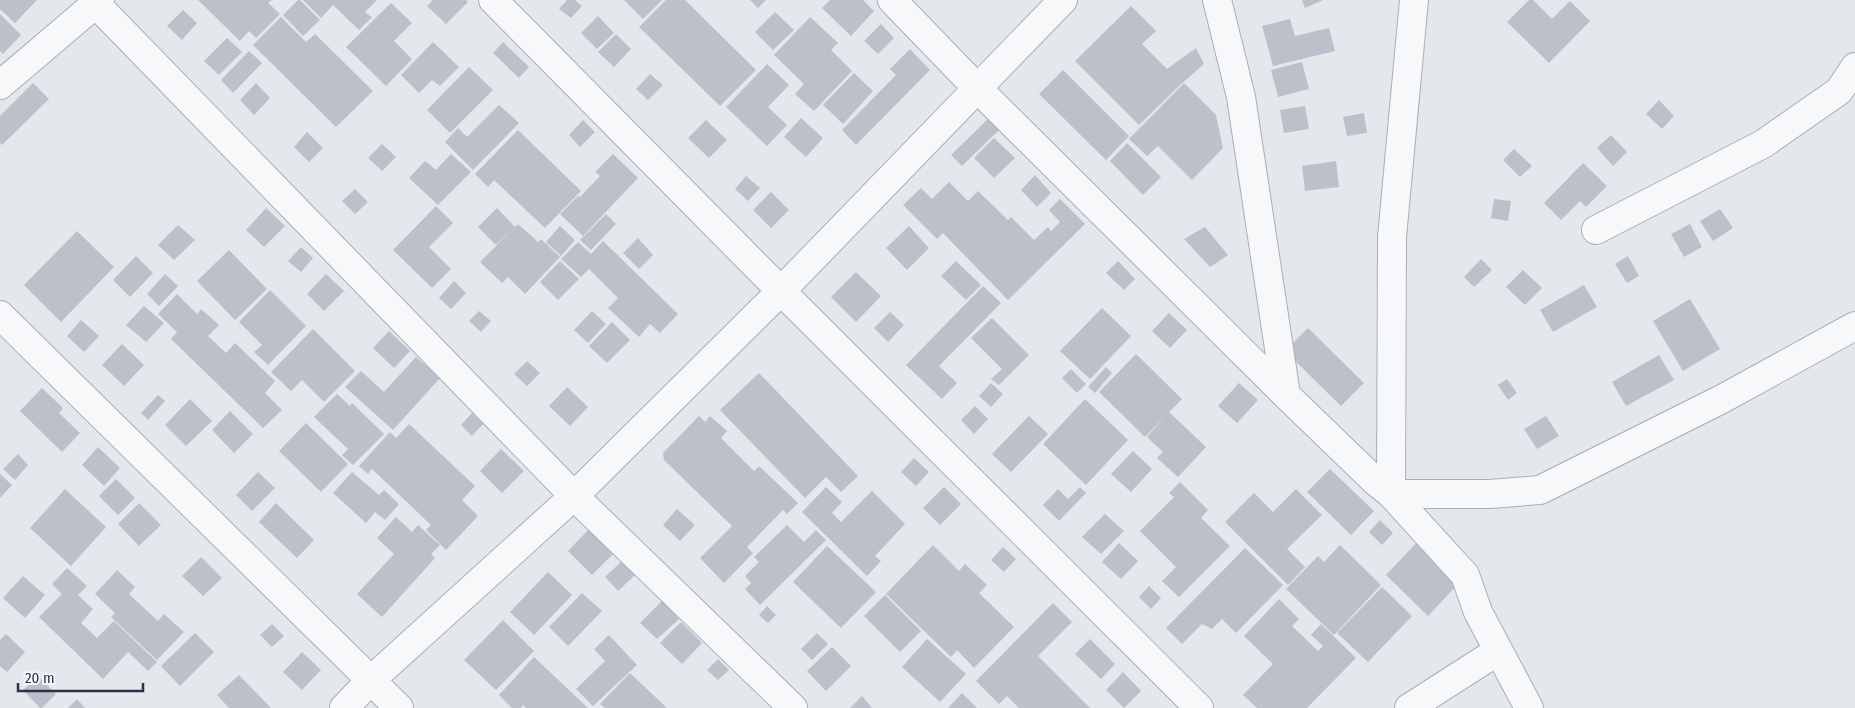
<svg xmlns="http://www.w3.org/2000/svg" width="1855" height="708" font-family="'Fira Sans Condensed',sans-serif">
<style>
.building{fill:#bbc0ca}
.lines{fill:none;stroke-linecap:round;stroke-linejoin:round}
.minor-casing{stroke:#a9aeb7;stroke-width:30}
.minor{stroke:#f7f8fa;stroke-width:28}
</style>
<rect width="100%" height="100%" fill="#e4e7ec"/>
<path class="building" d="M0 0H37L15 23 0 9Z
M198 0H272L268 3 280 14 256 38 249 31 240 41Z
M298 0H300L320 20 303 36 283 15Z
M303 0H377L365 12 372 17 359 30 333 5 321 18Z
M433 0H466L468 2 446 24 427 6Z
M567 0H575L582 6 571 18 559 9Z
M624 0H662L643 19Z
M666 0H685L756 70 720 106 639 27Z
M750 0H766L758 8Z
M830 0H863L874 11 851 36 822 8Z
M1302 0H1323L1305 8Z
M1529 0H1533L1552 19 1570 1 1590 21 1549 63 1507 22Z
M391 3 412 23 394 41 412 59 386 86 346 47Z
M1131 6 1156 31 1142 44 1167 69 1196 48 1204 64 1179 86 1139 125 1075 61Z
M183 10 197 23 182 40 167 26Z
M775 12 794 30 773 50 755 32Z
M0 14 21 35 3 54 0 51Z
M598 16 614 33 597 49 581 33Z
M281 17 306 42 315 34 373 91 336 127 253 45Z
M810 17 838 43 831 50 852 71 814 111 795 94 804 84 774 55Z
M1290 19 1295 36 1329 28 1335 51 1273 66 1262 26Z
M881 24 894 38 878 54 864 41Z
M616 34 631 49 614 67 598 52Z
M227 38 242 52 219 75 204 61Z
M433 42 459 67 440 86 432 80 419 93 401 75Z
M503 42 529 67 519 78 493 53Z
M910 49 930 70 856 145 842 130 896 75 890 69Z
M249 51 262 63 233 93 221 80Z
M1302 62 1309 89 1278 97 1271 70Z
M767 64 789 85 768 107 787 125 767 146 726 107Z
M469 67 493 90 450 133 427 110Z
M1063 70 1129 136 1106 160 1039 94Z
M854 73 873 91 843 124 823 105Z
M650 74 663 85 648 100 636 89Z
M33 83 49 99 2 145 0 143V116Z
M256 83 270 98 254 115 240 100Z
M1184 83 1216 115 1223 148 1192 180 1158 146 1147 156 1129 139Z
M1659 100 1674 116 1662 129 1646 114Z
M499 105 519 123 473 170 445 142 458 128 467 137Z
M1305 106 1309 129 1284 133 1280 110Z
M1364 113 1367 133 1347 136 1343 117Z
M990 117 1001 128 962 166 951 155Z
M801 118 823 138 806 157 784 137Z
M583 120 595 132 580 147 569 135Z
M706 120 727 140 709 158 688 138Z
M518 130 581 191 545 228 494 180 488 187 475 174Z
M307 132 323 148 309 162 294 147Z
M1611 135 1627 152 1613 166 1597 148Z
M994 138 1015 158 994 178 974 158Z
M1127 143 1161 177 1143 195 1110 161Z
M382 144 396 157 382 171 368 158Z
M1514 149 1532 166 1520 177 1503 160Z
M451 154 471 172 438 205 409 178 425 161 436 170Z
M613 154 638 178 583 236 560 214 578 196 580 197 600 176 595 172Z
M1336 161 1339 187 1305 191 1302 166Z
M1583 163 1607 186 1586 207 1580 201 1561 220 1544 203Z
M1035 175 1051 193 1037 207 1021 190Z
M746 176 760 188 748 201 735 189Z
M949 182 968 201 978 191 1008 220 1011 217 1034 240 1048 227 1051 231 1060 222 1049 210 1060 199 1085 224 1008 300 943 233 937 239 903 205 921 188 932 199Z
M355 189 368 202 355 214 342 201Z
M771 192 789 210 771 228 753 210Z
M1494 199 1511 201 1508 221 1491 218Z
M436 206 453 223 429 247 451 269 432 288 393 250Z
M266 208 285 226 264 247 246 230Z
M497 208 515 227 518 224 538 242 541 239 560 257 525 294 508 277 502 283 480 262 514 228 496 245 478 227Z
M1720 209 1733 228 1713 241 1700 221Z
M606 214 616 224 591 250 580 240Z
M1690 224 1702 247 1684 257 1671 234Z
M178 225 195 240 174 260 158 245Z
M560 226 575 240 561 256 546 242Z
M909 226 929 248 907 270 886 248Z
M1205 227 1228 255 1210 267 1184 239Z
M77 231 114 267 61 322 24 285Z
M638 238 653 255 639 269 623 253Z
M603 241 678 314 660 333 650 324 639 337 608 308 618 298 589 269 581 277 561 259 578 242 591 254Z
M301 247 313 258 301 272 288 261Z
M229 250 267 289 235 320 197 281Z
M136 256 153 273 130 297 113 280Z
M1628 256 1639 276 1627 283 1615 264Z
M1481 259 1492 270 1474 287 1464 277Z
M560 261 579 279 558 300 540 282Z
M956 261 981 285 966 300 941 276Z
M1118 261 1135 279 1124 290 1106 273Z
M1523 270 1542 288 1525 305 1506 287Z
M856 272 881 296 856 322 831 297Z
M165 274 178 286 159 306 147 294Z
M326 274 344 291 324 311 307 294Z
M454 281 466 293 451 309 439 298Z
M1584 285 1597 307 1553 332 1540 310Z
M983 286 1001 303 939 366 957 383 942 399 906 365Z
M270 290 306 326 268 365 254 352 262 345 239 322Z
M177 294 197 314 201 309 219 325 208 336 226 353 235 343 275 381 265 393 282 410 263 428 171 339 177 332 158 314Z
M1690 299 1720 349 1683 371 1653 321Z
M144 306 164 323 146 342 126 325Z
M1102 308 1131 336 1090 379 1060 351Z
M479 311 491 321 481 332 469 321Z
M592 311 606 324 588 343 574 330Z
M890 312 904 325 888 342 874 328Z
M1169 313 1187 330 1170 348 1152 331Z
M992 318 1029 355 999 385 991 379 1002 369 971 338Z
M81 320 99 336 84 352 67 336Z
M612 322 630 340 607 363 589 346Z
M1308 328 1364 383 1341 406 1285 351Z
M313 329 355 371 324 402 302 380 291 391 271 372Z
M389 331 410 351 394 368 373 348Z
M122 344 144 365 124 386 102 365Z
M1136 354 1182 399 1169 412 1206 447 1178 477 1157 458 1163 452 1147 437 1165 417 1145 437 1099 392Z
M1659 355 1674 380 1626 406 1612 382Z
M416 357 440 378 393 430 345 387 361 371 384 392Z
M527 361 540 373 527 386 514 374Z
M1106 367 1112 373 1095 393 1088 387Z
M1071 369 1086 384 1077 393 1062 378Z
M759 373 858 476 841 492 826 477 805 498 720 410Z
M1507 379 1517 393 1508 400 1498 385Z
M991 383 1003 394 991 407 979 396Z
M1239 383 1258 400 1237 423 1218 406Z
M567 387 588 407 570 426 549 406Z
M42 388 63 408 59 413 80 433 62 452 20 411Z
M337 394 350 406 352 403 384 434 353 465 342 455 348 449 314 417Z
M158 395 165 401 148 420 141 413Z
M190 399 212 421 186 446 165 425Z
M1085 399 1128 440 1086 485 1043 444Z
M975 406 988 419 974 434 961 420Z
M230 411 253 434 234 453 212 430Z
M472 413 483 424 472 436 461 425Z
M699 416 705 422 710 416 727 431 721 438 754 471 759 466 798 503 787 514 783 510 747 547 753 553 724 583 700 558 732 526 664 460 663 453Z
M1029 416 1048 434 1011 472 992 454Z
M1546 416 1559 436 1537 449 1524 429Z
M306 423 348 464 321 492 279 451Z
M409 424 475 486 462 500 478 516 446 550 426 530 431 525 372 469 368 474 359 466 390 432 396 438Z
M98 447 120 468 104 486 82 465Z
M501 449 524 471 502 493 480 471Z
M1133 451 1152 469 1131 492 1111 474Z
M18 454 28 465 15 480 3 469Z
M914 458 929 472 916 486 901 472Z
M1330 469 1374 511 1351 535 1307 492Z
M258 472 275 488 252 511 236 495Z
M352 472 379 495 384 490 399 504 385 520 375 512 366 523 333 493Z
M0 474 12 485 0 498Z
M116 479 135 498 118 515 99 496Z
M1180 482 1208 510 1201 518 1230 546 1179 597 1162 581 1176 567 1140 531 1174 497 1169 493Z
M826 487 842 502 832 513 841 522 872 491 905 524 875 556 881 561 867 576 802 512Z
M944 487 961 504 940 525 923 508Z
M1080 487 1086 493 1059 521 1043 505 1058 489 1068 499Z
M65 489 106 527 71 566 30 528Z
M1296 489 1322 515 1287 549 1305 567 1288 585 1225 522 1254 493 1273 512Z
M139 503 161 525 139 546 118 524Z
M276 503 314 540 297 558 259 522Z
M677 509 695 525 680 541 663 525Z
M1105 514 1124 531 1101 554 1082 537Z
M396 517 412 532 418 525 440 545 431 554 435 558 382 617 357 594 394 554 377 538Z
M1380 520 1393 533 1382 545 1369 532Z
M787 525 804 542 816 530 826 540 760 605 745 589 751 583 745 576 759 562 754 557Z
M590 528 614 553 592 575 568 551Z
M1419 540 1457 585 1428 616 1386 575Z
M1119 543 1138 561 1121 579 1102 562Z
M933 545 959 571 965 564 987 585 979 593 1014 627 974 668 957 650 951 657 886 594Z
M1340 545 1381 585 1334 635 1286 589 1318 556 1324 562Z
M827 546 876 592 841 628 793 582Z
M1003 547 1016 559 1004 572 991 560Z
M1245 548 1283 585 1236 633 1222 619 1212 629 1202 624 1182 644 1166 628Z
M201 557 222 578 203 596 182 576Z
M622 561 635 575 618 591 605 577Z
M67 568 87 586 78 595 93 609 81 623 97 638 114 621 157 662 148 671 128 652 103 679 39 617 62 594 52 584Z
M117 570 135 587 129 594 158 621 164 614 184 632 157 660 111 617 115 613 95 594Z
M548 572 572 595 534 635 510 612Z
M23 576 45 595 25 618 3 598Z
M1149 586 1161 598 1151 609 1139 597Z
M1382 587 1412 616 1368 662 1337 633Z
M582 593 602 611 568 646 549 627Z
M885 595 921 631 900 652 864 616Z
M1279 599 1299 619 1292 626 1318 651 1323 646 1311 635 1321 624 1356 658 1307 708H1257L1243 695 1273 664 1244 636Z
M662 601 679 619 657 639 640 623Z
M1053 603 1072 622 1038 656 1090 708H1019L1007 696 999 704 976 681Z
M767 606 776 615 768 623 759 615Z
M503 620 534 651 496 690 464 660Z
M681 622 702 643 682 664 660 643Z
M272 624 284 636 272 647 260 635Z
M195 633 214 652 180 686 161 666Z
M817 633 828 644 812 660 801 649Z
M6 634 25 652 7 672 0 666V640Z
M609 635 637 665 593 706 576 689 605 661 594 649Z
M927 639 966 674 940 702 902 667Z
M1090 639 1115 664 1101 679 1075 654Z
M832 647 851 666 826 691 807 671Z
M302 652 321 670 302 690 283 672Z
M534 657 588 708H526L523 705 521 708H512L499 695Z
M718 659 729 670 718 680 707 670Z
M1123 672 1141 691 1124 708 1106 690Z
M630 673 667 708H605L600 704Z
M239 675 271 708H229L217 695Z
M38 676 56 694 42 708H40L23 690Z
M962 693 977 708H948Z
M862 696 872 708H850Z
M77 699 85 708H68Z"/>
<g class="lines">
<defs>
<path id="minor" d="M493 0 781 291 1199 708
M892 0 977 88 1286 395 1375 481 1391 494 1465 575 1478 612 1529 708
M1217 0 1241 97 1286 395
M96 4 574 496 793 708
M0 85 100 0
M1596 230 1763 144 1839 91 1855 67
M0 315 399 708
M1391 494H1490L1540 490 1722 399 1855 326
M1391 494 1392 237 1414 0
M344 708 371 680 574 496 781 291 1063 0
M1409 708 1498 651"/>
</defs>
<use href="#minor" class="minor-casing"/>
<use href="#minor" class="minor"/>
</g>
<path d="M18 683v8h125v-8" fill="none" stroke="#2b3445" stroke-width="2.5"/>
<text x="25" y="683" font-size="15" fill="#2b3445" stroke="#f4f6f9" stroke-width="4" paint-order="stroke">20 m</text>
</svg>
